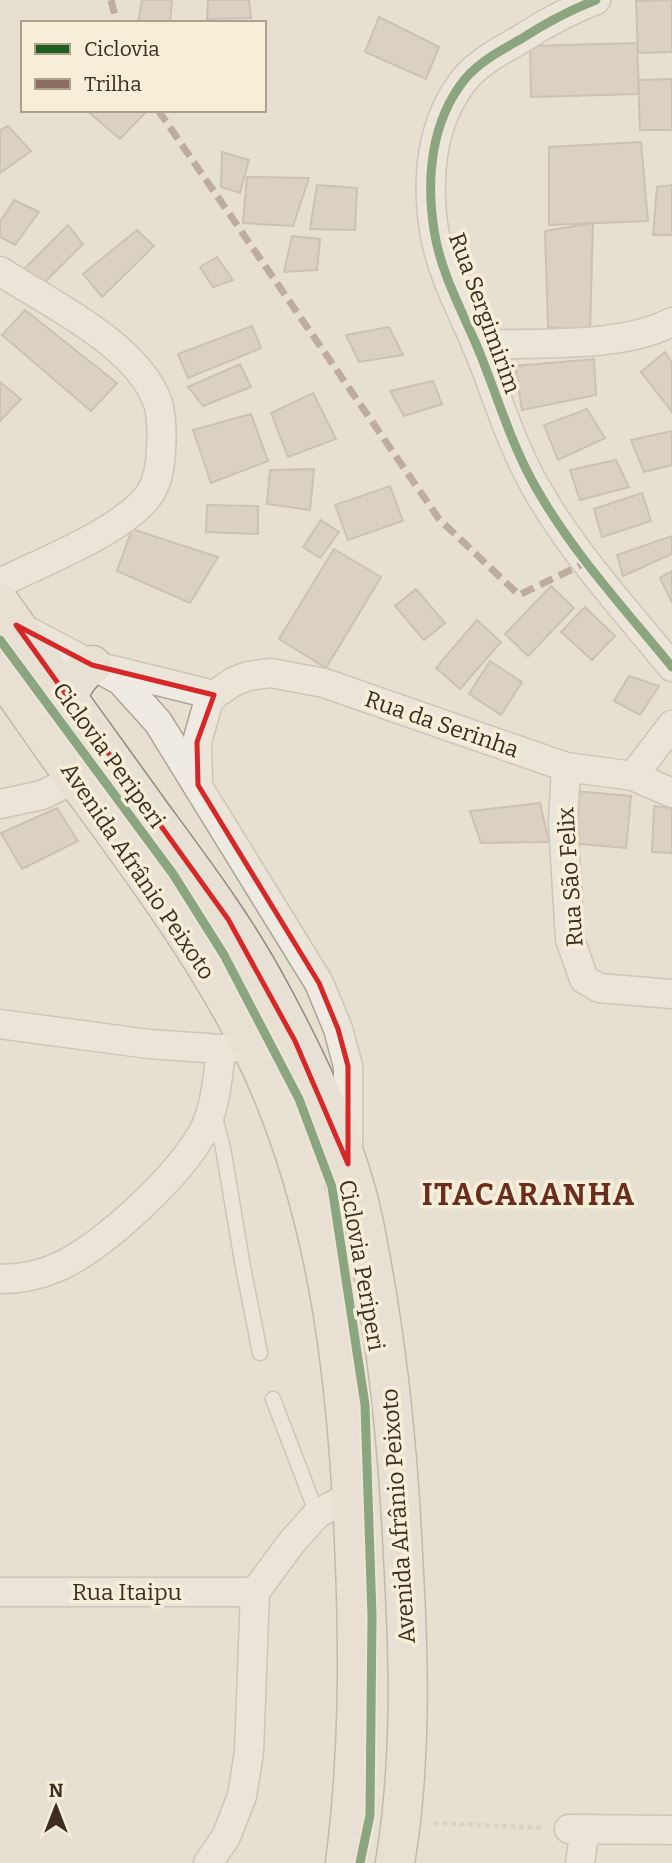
<svg xmlns="http://www.w3.org/2000/svg" width="672" height="1863" font-family="Bitter,serif">
<style>
.building{fill:#cbbfb2;stroke:#a89c90;stroke-width:2}
.lines{fill:none;stroke-linecap:round;stroke-linejoin:round}
.service-casing{stroke:#ada599;stroke-width:17}
.minor-casing{stroke:#ada599;stroke-width:31}
.primary-casing{stroke:#928b80;stroke-width:41}
.path{stroke:#c8c2b9;stroke-width:4.5;stroke-dasharray:5 3.5;stroke-linecap:butt}
.service{stroke:#efebe3;stroke-width:14}
.minor{stroke:#efebe3;stroke-width:28}
.primary{stroke:#e6e1d4;stroke-width:38}
.quiet{stroke:#8d6e63;stroke-width:7;stroke-dasharray:14 7;stroke-linecap:butt}
.cycleway-casing{stroke:#f7eed8;stroke-width:13}
.cycleway{stroke:#1b5e20;stroke-width:9}
.marked{fill:none;stroke:#d62828;stroke-width:5;stroke-linejoin:round}
.labels{text-anchor:middle;dominant-baseline:central;stroke-width:7;stroke-linejoin:round;paint-order:stroke}
.street-label{font-size:23px;fill:#3d2e20;stroke:#f7eed8}
.district-label{font-size:30px;font-weight:bold;letter-spacing:2px;fill:#6b2e1e;stroke:#f7eed8}
</style>
<rect width="100%" height="100%" fill="#e7e0d1"/>
<path class="building" d="M142 0H172L170 23H138Z
M208 0H249L251 18 207 19Z
M672 0V52L638 53 636 1Z
M379 17 439 47 426 79 365 52Z
M637 43 639 94 531 97 530 46Z
M672 79V130H640L638 80Z
M86 110H148L120 139Z
M8 126 31 151 0 173V130Z
M641 142 648 221 549 225V147Z
M222 152 249 160 240 193 221 187Z
M247 177 309 178 293 226 243 223Z
M317 185 357 188 355 230 310 229Z
M672 185V235H653L657 187Z
M14 200 39 212 15 245 0 237V222Z
M593 223 590 331 548 327 545 231Z
M68 225 83 244 41 286 24 269Z
M137 230 154 246 102 297 83 274Z
M292 236 320 239 317 270 284 272Z
M217 257 233 280 213 287 200 267Z
M25 310 117 383 91 411 2 335Z
M252 326 261 348 188 378 178 354Z
M389 327 403 355 359 362 346 335Z
M665 352 672 363V412L641 372Z
M594 359 596 395 522 410 515 366Z
M240 364 251 387 203 406 188 387Z
M433 381 442 404 404 416 390 391Z
M0 382 21 399 0 421Z
M313 393 336 439 288 457 271 413Z
M587 409 605 438 558 460 544 425Z
M251 414 268 461 211 483 193 430Z
M672 431V465L644 472 631 440Z
M616 460 629 487 580 500 570 470Z
M314 469 310 510 267 504 270 470Z
M390 486 403 521 348 540 335 505Z
M642 493 651 521 602 537 594 509Z
M207 505 258 506V534L206 532Z
M321 520 339 532 320 558 303 547Z
M132 529 218 557 190 603 117 571Z
M672 536V554L623 576 617 555Z
M334 549 381 577 326 668 279 639Z
M672 571V603L660 578Z
M551 586 574 608 528 656 505 634Z
M416 589 445 623 424 640 395 606Z
M585 607 615 636 592 660 561 632Z
M477 620 501 642 460 689 436 668Z
M490 661 522 682 501 715 469 694Z
M629 676 659 686 640 715 614 701Z
M574 791 631 796 626 848 569 843Z
M540 803 549 842 481 843 470 811Z
M654 806 672 808V853L652 852Z
M57 808 78 841 22 869 1 833Z"/>
<g class="lines">
<defs>
<path id="service" d="M214 1114 223 1148 243 1267 260 1353
M273 1399 317 1514"/>
<path id="minor" d="M596 0C570 10 544 24 521 39 502 50 480 61 465 79 431 121 426 178 434 230 440 270 460 307 476 344 496 391 509 440 535 486 572 552 624 608 672 667
M0 271C50 304 137 344 158 403 162 418 162 436 161 451 160 469 157 488 144 501 113 535 42 562 0 583
M476 345C534 342 620 349 672 322
M20 627 92 665 214 695
M92 665 121 681 158 722 319 983 338 1029 348 1066V1147
M566 767 563 823 570 939 584 979 599 988 672 994
M633 776 672 725
M198 783 197 742 208 703 214 695 233 682 248 676 271 673 324 683 566 767 633 776 672 793
M0 804 42 795 75 779
M0 1024 149 1044 221 1049 237 1047
M0 1279C20 1279 40 1275 58 1267 103 1247 183 1173 205 1128 216 1104 218 1075 221 1049
M0 1592H255
M569 1829 672 1830
M208 1863 226 1837 242 1796 249 1752 255 1592 292 1542 317 1514 341 1501 353 1499
M580 1863 585 1829"/>
<path id="primary" d="M0 603C50 674 101 744 152 815 193 871 234 925 267 986 303 1052 337 1122 357 1194 366 1227 371 1261 377 1295 391 1381 399 1467 403 1555 409 1657 412 1761 395 1863
M0 672C26 708 51 746 78 782 140 867 204 952 251 1046 327 1200 347 1372 354 1541 359 1649 359 1756 345 1863
M62 718C67 697 73 678 92 665"/>
</defs>
<use href="#service" class="service-casing"/>
<use href="#minor" class="minor-casing"/>
<use href="#primary" class="primary-casing"/>
<path class="path" d="M434 1823 544 1828"/>
<use href="#service" class="service"/>
<use href="#minor" class="minor"/>
<use href="#primary" class="primary"/>
<path class="quiet" d="M111 0 117 23
M158 110 439 519 519 595 585 563"/>
<defs>
<path id="cycleway" d="M596 0C570 10 544 24 521 39 502 50 480 61 465 79 431 121 426 178 434 230 440 270 460 307 476 344 496 391 509 440 535 486 572 552 624 608 672 667
M0 640 173 874 224 955 299 1099 332 1187 365 1405 372 1616 370 1815 360 1863"/>
</defs>
<use href="#cycleway" class="cycleway-casing"/>
<use href="#cycleway" class="cycleway"/>
</g>
<path d="M0 0H672V1863H0ZM16 625 92 665 214 695 197 742 198 785 319 983 338 1029 348 1066V1164L295 1041 228 919Z" fill="#e7e0d1" fill-opacity=".55" fill-rule="evenodd"/>
<path class="marked" d="M16 625 92 665 214 695 197 742 198 785 319 983 338 1029 348 1066V1164L295 1041 228 919Z"/>
<g class="labels">
<g class="street-label">
<text transform="translate(485 313) rotate(70)">Rua Sergimirim</text>
<text transform="translate(442 724) rotate(19)">Rua da Serinha</text>
<text transform="translate(109 755) rotate(54)">Ciclovia Periperi</text>
<text transform="translate(138 871) rotate(56)">Avenida Afrânio Peixoto</text>
<text transform="translate(570 877) rotate(-94)">Rua São Felix</text>
<text transform="translate(362 1265) rotate(80)">Ciclovia Periperi</text>
<text transform="translate(398 1516) rotate(-94)">Avenida Afrânio Peixoto</text>
<text x="127" y="1592">Rua Itaipu</text>
</g>
<g class="district-label">
<text x="529" y="1195">ITACARANHA</text>
</g>
</g>
<rect x="21" y="21" width="245" height="91" fill="#f7eed8" stroke="#ada18e" stroke-width="2"/>
<rect x="35" y="44" width="35" height="10" fill="#1b5e20" stroke="#ada18e" stroke-width="2"/>
<text x="84" y="56" font-size="21" fill="#3d2e20">Ciclovia</text>
<rect x="35" y="79" width="35" height="10" fill="#8d6e63" stroke="#ada18e" stroke-width="2"/>
<text x="84" y="91" font-size="21" fill="#3d2e20">Trilha</text>
<g transform="translate(56 1807)" stroke="#f7eed8" stroke-width="5" paint-order="stroke">
<path d="M0-5L12 26L0 18L-12 26Z" fill="#3d2e20"/>
<text y="-10" font-size="19" font-weight="bold" text-anchor="middle" fill="#3d2e20">N</text>
</g>
</svg>
